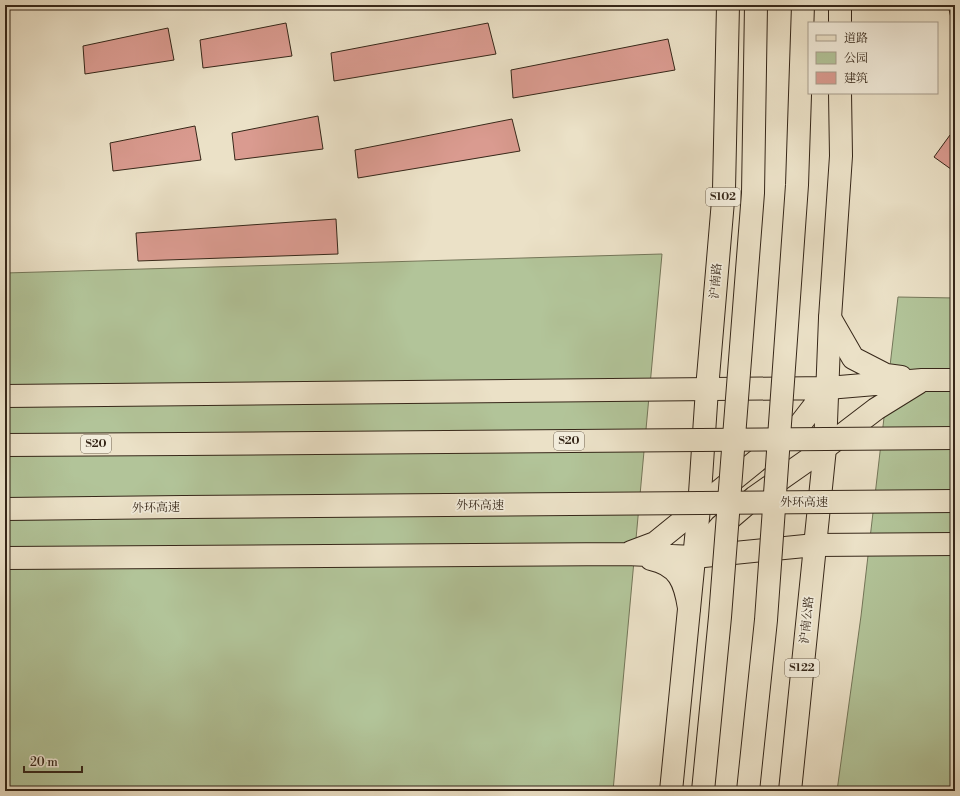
<svg xmlns="http://www.w3.org/2000/svg" width="960" height="796" font-family="'Libre Bodoni','Noto Serif SC',serif">
<style>
.green{fill:#b2c499;stroke:#747659}
.building{fill:#da9b90;stroke:#362719}
.lines{fill:none;stroke-linecap:round;stroke-linejoin:round}
.primary-casing{stroke:#362719;stroke-width:24}
.highway-casing{stroke:#362719;stroke-width:24}
.primary{stroke:#ebe1c7;stroke-width:22}
.highway{stroke:#ebe1c7;stroke-width:22}
.primary-bridge-casing{stroke:#362719;stroke-width:24;stroke-linecap:butt}
.highway-bridge-casing{stroke:#362719;stroke-width:24;stroke-linecap:butt}
.primary-bridge{stroke:#ebe1c7;stroke-width:22}
.highway-bridge{stroke:#ebe1c7;stroke-width:22}
.labels{text-anchor:middle;dominant-baseline:central;stroke-width:3.5;stroke-linejoin:round;paint-order:stroke}
.shield{fill:#f2ecdb;stroke:#6e6253;stroke-width:1}
.shield-label{font-size:11px;font-weight:bold;fill:#362719}
.street-label{font-size:12px;fill:#362719;stroke:#f2ecdb}
</style>
<rect width="100%" height="100%" fill="#ebe1c7"/>
<filter id="stains"><feTurbulence type="fractalNoise" baseFrequency=".005" numOctaves="4"/><feColorMatrix values="0 0 0 0 .2 0 0 0 0 .09 0 0 0 0 .02 0 0 0 .5 -.17"/></filter>
<radialGradient id="worn" r=".72"><stop offset=".6" stop-color="#630" stop-opacity="0"/><stop offset="1" stop-color="#630" stop-opacity=".3"/></radialGradient>
<path class="green" d="M662 254 613 791H5V273Z
M898 297 955 298V791H837L861 616Z"/>
<path class="building" d="M948 5H955V17L951 18Z
M286 23 292 56 203 68 200 40Z
M488 23 496 54 334 81 331 53Z
M168 28 174 60 85 74 83 46Z
M668 39 675 70 513 98 511 70Z
M318 116 323 149 235 160 232 133Z
M512 119 520 151 358 178 355 150Z
M195 126 201 160 113 171 110 143Z
M950 135 955 138V172L934 157Z
M336 219 338 254 138 261 136 233Z"/>
<g class="lines">
<defs>
<path id="primary" d="M840 5V23
M671 791 699 508 707 389 724 189 728 5
M790 791 825 448 830 318 841 156 840 93"/>
<path id="highway" d="M830 318 853 358 886 375 901 377
M5 396 828 388 922 380H955
M5 445 183 444
M5 509 184 507
M631 552 655 543 770 450 801 423 828 388
M694 557 721 526 755 497 825 448 876 409 918 383
M5 558 626 554 694 557 815 545 955 544
M651 559C679 565 685 582 689 608"/>
</defs>
<use href="#primary" class="primary-casing"/>
<use href="#highway" class="highway-casing"/>
<use href="#primary" class="primary"/>
<use href="#highway" class="highway"/>
<defs>
<path id="primary-bridge" d="M703 791 720 617 753 193 756 5
M748 791 766 620 797 185 803 5"/>
<path id="highway-bridge" d="M183 444 955 438
M184 507 955 501"/>
</defs>
<use href="#primary-bridge" class="primary-bridge-casing"/>
<use href="#highway-bridge" class="highway-bridge-casing"/>
<use href="#primary-bridge" class="primary-bridge"/>
<use href="#highway-bridge" class="highway-bridge"/>
</g>
<g class="labels">
<g class="shield">
<rect x="706" y="188" width="34" height="18" rx="3"/>
<rect x="554" y="432" width="30" height="18" rx="3"/>
<rect x="81" y="435" width="30" height="18" rx="3"/>
<rect x="785" y="659" width="34" height="18" rx="3"/>
</g>
<g class="shield-label">
<text x="723" y="197">S102</text>
<text x="569" y="441">S20</text>
<text x="96" y="444">S20</text>
<text x="802" y="668">S122</text>
</g>
<g class="street-label">
<text transform="translate(716 281) rotate(-85)">沪南路</text>
<text x="804" y="502">外环高速</text>
<text x="480" y="505">外环高速</text>
<text transform="translate(156 508) rotate(-1)">外环高速</text>
<text transform="translate(807 620) rotate(-84)">沪南公路</text>
</g>
</g>
<rect width="960" height="796" fill="none" stroke="#ebe1c7" stroke-width="20"/>
<rect x="6" y="6" width="948" height="784" fill="none" stroke="#362719" stroke-width="2"/>
<rect x="10" y="10" width="940" height="776" fill="none" stroke="#362719"/>
<rect x="808" y="22" width="130" height="72" fill="#f2ecdb" stroke="#a79d8d"/>
<rect x="816" y="35" width="20" height="6" fill="#ebe1c7" stroke="#a79d8d"/>
<text x="844" y="42" font-size="12" fill="#362719">道路</text>
<rect x="816" y="52" width="20" height="12" fill="#b2c499" stroke="#a79d8d"/>
<text x="844" y="62" font-size="12" fill="#362719">公园</text>
<rect x="816" y="72" width="20" height="12" fill="#da9b90" stroke="#a79d8d"/>
<text x="844" y="82" font-size="12" fill="#362719">建筑</text>
<path d="M24 766v6h58v-6" fill="none" stroke="#362719" stroke-width="2"/>
<text x="30" y="766" font-size="12" fill="#362719" stroke="#f2ecdb" stroke-width="3" paint-order="stroke">20 m</text>
<rect width="100%" height="100%" filter="url(#stains)"/>
<rect width="100%" height="100%" fill="url(#worn)"/>
</svg>
